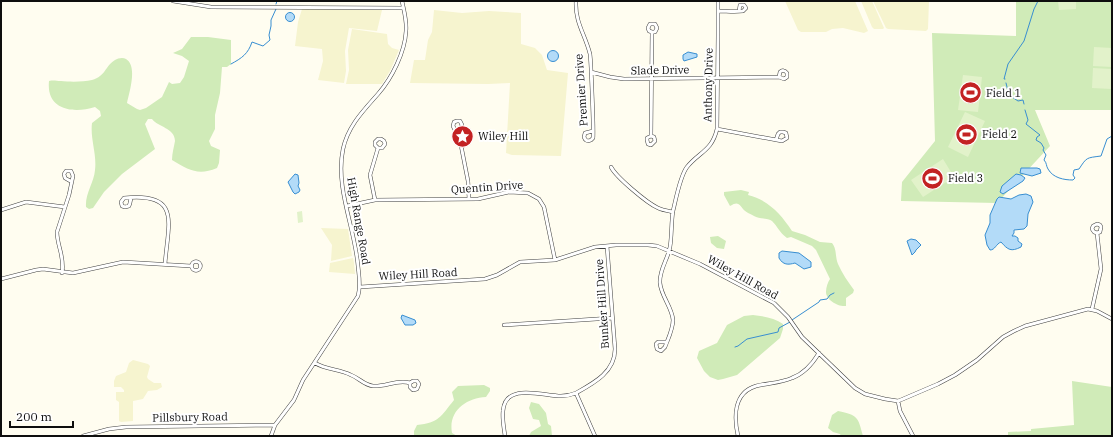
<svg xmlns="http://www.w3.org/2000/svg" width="1113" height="437" font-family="'IBM Plex Serif',serif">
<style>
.farmland{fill:#f6f4cf}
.green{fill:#d0ebb8}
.pitch{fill:#e2f2ca}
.water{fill:#b3dbf8;stroke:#388ed1}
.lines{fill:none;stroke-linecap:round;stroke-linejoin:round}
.stream{stroke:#388ed1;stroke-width:1}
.minor-casing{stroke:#414141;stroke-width:4}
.minor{stroke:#fff;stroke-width:3}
.labels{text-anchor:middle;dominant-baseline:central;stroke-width:4;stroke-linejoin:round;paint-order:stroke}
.street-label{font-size:11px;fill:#0e0e0e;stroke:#fff}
.poi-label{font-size:11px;fill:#0e0e0e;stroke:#fff;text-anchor:start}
</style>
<rect width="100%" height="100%" fill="#fffdf0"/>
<path class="farmland" d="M785 1H855L868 31 864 33 843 28 832 29 826 32H801L798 30Z
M861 1H872L884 28 883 29H874L872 27Z
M873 1H929L928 29 926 31 888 29 886 28Z
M302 9 382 10 377 31 349 28 345 51 346 71 344 83 318 80 323 61 322 49 295 46 298 22Z
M434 10 462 13 489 11 521 13V44L535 48 542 55 547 70 568 73 561 156 512 155 506 153 510 83 488 84 410 83 414 60H425L428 40 432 32Z
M352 29 387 34 388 44 392 48 399 50 390 71 382 84H346L349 70 348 50Z
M321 228 348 229 352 256 331 261 332 245Z
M353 258 354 263 355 274 329 272 330 263Z
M133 360 148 364 150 366 147 377 148 379 154 383H161L162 387 157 390 148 391 143 399 133 401V421L121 422 119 421V402L116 400V392H124V390L121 387H114V381L116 376 126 372 129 363Z"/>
<path class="green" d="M1016 1H1112V110H1035L1050 146 997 203 901 201 902 182 935 141 932 33 1016 36Z
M191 37H208L231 40V64L227 67H222L220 93 215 115V129L209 141 211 146 220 150 219 163 217 168C198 176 189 170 172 160 172 153 174 147 175 141 175 128 158 127 152 119H148L145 124 155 149 122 174 104 192 93 208 89 209 86 207C85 193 94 183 95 170 97 154 90 139 92 123L101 116 100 111 95 107C73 114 46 110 49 81 54 80 56 81 61 81 70 82 83 82 92 80 106 76 105 66 115 60 118 58 123 57 126 59 138 66 129 93 127 103L137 109 140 110 146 108 162 97 169 82 172 84 180 83 184 77 189 61 182 56 173 53 182 49Z
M741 190 749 192 748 195C768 200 781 214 792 231L805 235 820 242 832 243C837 249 835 257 838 264 842 273 848 282 854 290L853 293 846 298V306C838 307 826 300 826 292 826 287 828 282 830 279L816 250 812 246 791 237 787 238C779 232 778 227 772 221 769 218 759 219 754 216 751 214 745 212 743 209 739 204 738 201 730 206L724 195V192Z
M718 236 726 241 724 249 717 248 711 243 710 237Z
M753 315C763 316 775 318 783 324V329L780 338 737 375 723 379 718 380 710 377 704 371 697 358 699 351 717 343 727 325 744 316Z
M1072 381 1112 387V436H1008V432L1031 431V429L1074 425Z
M484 385 490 388V391L486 397C466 398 448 411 452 433L457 436H414V431L417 425C439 423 441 416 454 400L452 392 458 386Z
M531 402 539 404 546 413 548 424 551 426 552 436H529L531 432 541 426 539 420 533 419 529 408Z
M838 411C858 415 858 417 863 436H841L840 434 833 432 828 428 832 415Z"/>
<path class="pitch" d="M1058 1H1076V9L1059 10Z
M1094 47 1112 48V67L1093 66Z
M1093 68 1112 69V89L1092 88Z
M963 75 982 77 978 112 958 110Z
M965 112 985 121 968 157 948 147Z
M943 159 954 177 923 197 911 180Z
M302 211 303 222 298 223 297 212Z"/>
<path class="water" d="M285.5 17a4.5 4.5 0 1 1 9 0a4.5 4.5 0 1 1-9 0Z
M547.5 56a5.5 5.5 0 1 1 11 0a5.5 5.5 0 1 1-11 0Z
M688 52 697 54V57L684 61 683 59V55Z
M1021 168H1037L1040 169 1041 173 1032 176 1020 173Z
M295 174 298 175 299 183 298 186 300 190 299 192 295 194 293 192 288 182Z
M1016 174 1021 175 1025 178 1023 181 1003 194 1000 192 1002 186Z
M1026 194 1031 196 1033 202 1028 214 1027 226 1024 229 1014 230V233L1012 236H1015L1018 238V241L1022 244 1021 247C1011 252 1008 250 1001 242 996 244 995 250 990 250L987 245 985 235 990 223V215L997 199 999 197 1011 199 1019 195Z
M911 239 916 240 921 245 916 250 915 252 912 255 907 241Z
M782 251 799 253 811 262V267L804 269 795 263C788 265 783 265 779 258V253Z
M402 315 415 320 416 323 413 325H405L401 318Z"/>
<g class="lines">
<path class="stream" d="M276 4 277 1
M231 64C242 58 248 54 252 42L263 46 270 40 269 35 271 26V20L276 9
M1005 79H1004L1008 64 1024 41 1034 9 1038 1
M1006 83 1009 95 1018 101 1023 100 1024 104
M1025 110 1028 120 1026 124 1040 135 1037 137 1036 140 1041 143 1044 148 1043 150 1046 155 1044 160C1047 163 1046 166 1048 169 1053 178 1064 180 1073 180L1075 178 1073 175 1074 170 1079 169C1087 157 1086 158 1101 156L1107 139 1112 136
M792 320 819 302 820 300 827 299 830 295 834 293
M735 347 738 346 747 339 778 332 779 328 790 322"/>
<defs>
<path id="minor" d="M173 1 211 7 403 8
M576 1C575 23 585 34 590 54 591 61 594 134 593 138 592 139 591 140 591 140 587 142 585 140 584 137L585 133 593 131
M718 11C726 11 735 12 743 11L746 8 744 5H740L739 11
M591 72 610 77 624 79 779 77 784 79 787 77V73C785 70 782 70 780 72L779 77
M717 129 782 141 787 138 786 133 783 132H780L778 134 776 140
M458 130H455L453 126 454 122 457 121H460L462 125 461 128 458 130 468 181 469 199
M651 136 654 137 655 141 651 145 648 144 647 140V138L651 136 652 32H655L657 28 655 24H650L648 28 649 31 652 32
M611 167C616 177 647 203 658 208 662 210 668 211 673 212
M131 198 130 203 129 206 125 207 122 206 121 202 124 198C182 192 168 223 165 264
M375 200 370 175 378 148H382L385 144 384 141 381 139H378L375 142V145L378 148
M347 206 375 200 478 199 509 192 528 193 539 199 544 207 555 260
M1 210 26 202 65 207
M191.5 266a4.5 4.5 0 1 1 9 0a4.5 4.5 0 1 1-9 0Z
M62 273C65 257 57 246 57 232L69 195 73 176 71 171H66L64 174 65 178 72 182
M1 279 36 270 43 269 73 273 123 262 191 266
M360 287 485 279 497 275 520 262 555 260 595 247 616 245H648L657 246 700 264 774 303 788 317 802 337 855 388 865 394 885 399 898 401 903 399 938 384 955 375 977 360 1003 337 1014 331 1025 326 1088 309 1097 311 1112 319
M1092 309 1101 269 1097 233 1100 232 1101 227 1100 225 1097 224 1093 226 1092 229 1094 232 1097 233
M504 325 612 318
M667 342H658L656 344 657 349 661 351 665 347C668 339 673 329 673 320 672 307 661 296 660 283 659 270 668 259 670 247 672 235 671 223 673 211 676 199 680 176 687 167 699 152 712 151 717 129L718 36V1
M315 363C327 370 339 369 351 375 359 378 364 385 373 386 386 387 397 379 410 383V387L413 390 417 389 419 384 417 381H413L410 383
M898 401 900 411 913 436
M83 436 109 429 126 427 275 425
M271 436 275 425 294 400 303 380 358 296C361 286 359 276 358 266 355 228 335 188 343 149 348 126 363 111 378 94 392 78 405 52 406 31 407 21 404 11 402 1
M505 436C504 428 502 419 503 411 505 382 543 396 561 396 566 396 571 395 576 393
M595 436 576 393C594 383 615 372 615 349L607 246
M738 436C734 418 733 393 756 386 768 383 781 383 792 378 803 374 813 363 819 353"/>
</defs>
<use href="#minor" class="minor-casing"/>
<use href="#minor" class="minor"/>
</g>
<defs>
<symbol id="stadium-disc" viewBox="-11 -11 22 22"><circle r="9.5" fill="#c32223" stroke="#fff"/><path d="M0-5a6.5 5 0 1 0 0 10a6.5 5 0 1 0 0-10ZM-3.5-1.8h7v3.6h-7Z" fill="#fff"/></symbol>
<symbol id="sight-disc" viewBox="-11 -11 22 22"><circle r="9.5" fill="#c32223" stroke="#fff"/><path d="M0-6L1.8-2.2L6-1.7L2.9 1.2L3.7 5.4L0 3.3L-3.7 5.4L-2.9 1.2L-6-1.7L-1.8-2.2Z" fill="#fff"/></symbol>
</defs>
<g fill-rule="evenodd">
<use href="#stadium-disc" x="958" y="80" width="25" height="25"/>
<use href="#stadium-disc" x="954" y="122" width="25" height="25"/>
<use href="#sight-disc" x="450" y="124" width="25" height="25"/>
<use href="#stadium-disc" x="920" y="166" width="25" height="25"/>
</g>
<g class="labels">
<g class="street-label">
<text transform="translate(660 70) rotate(-1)">Slade Drive</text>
<text transform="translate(708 85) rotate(-89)">Anthony Drive</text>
<text transform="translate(581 90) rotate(-94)">Premier Drive</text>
<text transform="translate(487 187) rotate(-4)">Quentin Drive</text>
<text transform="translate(359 221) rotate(80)">High Range Road</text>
<text transform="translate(418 274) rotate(-3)">Wiley Hill Road</text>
<text transform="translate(743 277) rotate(29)">Wiley Hill Road</text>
<text transform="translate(602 304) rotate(-94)">Bunker Hill Drive</text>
<text transform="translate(190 417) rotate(-1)">Pillsbury Road</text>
</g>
<g class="poi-label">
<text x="986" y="93">Field 1</text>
<text x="982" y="134">Field 2</text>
<text x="478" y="136">Wiley Hill</text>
<text x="948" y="178">Field 3</text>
</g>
</g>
<rect width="1113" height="437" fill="none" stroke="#0e0e0e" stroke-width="4"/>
<path d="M10 421v6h63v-6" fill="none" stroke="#0e0e0e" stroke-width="2"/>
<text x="16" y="421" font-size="12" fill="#0e0e0e" stroke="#ffffff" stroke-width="3" paint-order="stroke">200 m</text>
</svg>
